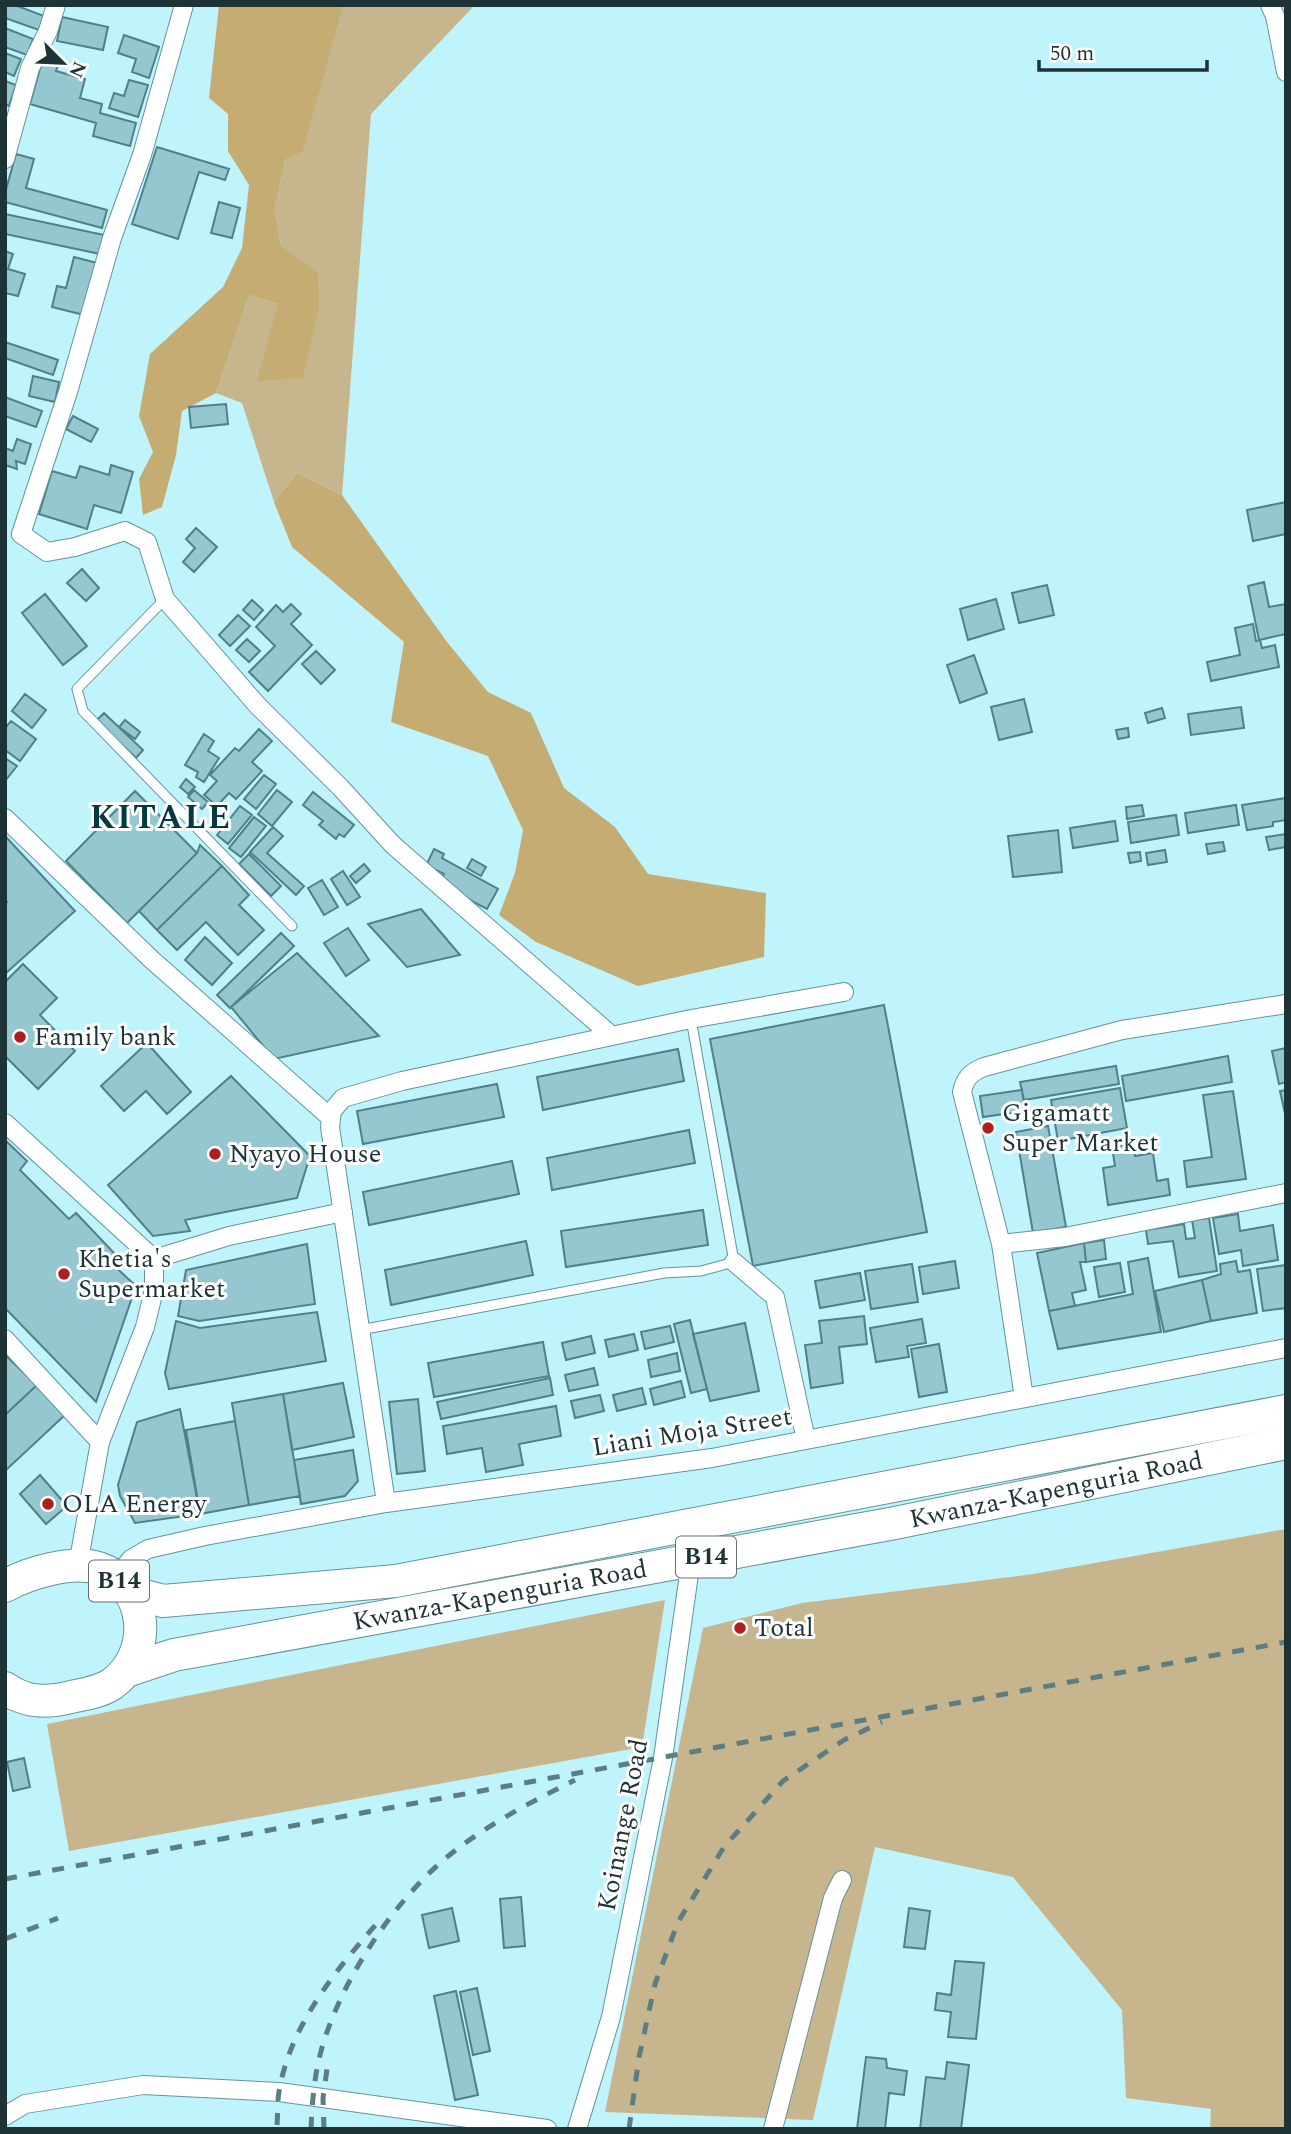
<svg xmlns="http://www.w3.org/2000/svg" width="1291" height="2134" font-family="Spectral,serif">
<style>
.green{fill:#c7b68d}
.forest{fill:#c4ac72}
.building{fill:#94c7cf;stroke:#508189;stroke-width:2}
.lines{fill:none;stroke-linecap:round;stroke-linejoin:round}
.lane-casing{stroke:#62949c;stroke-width:11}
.street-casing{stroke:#62949c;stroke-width:20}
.highway-casing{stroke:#62949c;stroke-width:34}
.lane{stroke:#fff;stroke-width:9}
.street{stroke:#fff;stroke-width:18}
.highway{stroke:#fff;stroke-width:32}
.rail{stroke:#5c7e83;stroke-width:5;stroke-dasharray:12 12;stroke-linecap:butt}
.poi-dot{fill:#af1e1c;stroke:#fff;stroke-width:2.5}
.labels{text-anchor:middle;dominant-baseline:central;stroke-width:6;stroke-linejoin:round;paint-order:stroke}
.shield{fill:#fff;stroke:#627072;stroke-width:2}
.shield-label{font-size:24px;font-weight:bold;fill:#1e3336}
.poi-label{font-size:26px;fill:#1e3336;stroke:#fff;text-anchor:start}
.street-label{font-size:26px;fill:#1e3336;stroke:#fff}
.district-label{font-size:33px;font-weight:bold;letter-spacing:2px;fill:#013a41;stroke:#fff}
</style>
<rect width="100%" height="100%" fill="#bff4fc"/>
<path class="green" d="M344 5H475L371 114 342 495 297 473 274 502 242 403 216 393 249 295 278 304 303 378 275 209 285 160 303 150Z
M1286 1529V2129H1210L1211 2109 1126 2098 1122 2010 1013 1877 875 1847 813 2120 605 2112 703 1628 802 1603 1033 1574Z
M665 1600 642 1747 69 1851 47 1724Z"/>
<path class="forest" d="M219 5H344L303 151 285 160 275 209 281 246 318 273 319 306 303 378 257 381 278 304 249 295 216 393 182 411 176 455 162 507 143 515 139 479 153 452 139 416 150 354 223 287 242 248 249 185 228 151V114L209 98Z
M297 473 342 495 447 642 488 692 531 713 564 788 615 827 648 874 766 893 764 957 638 986 536 942 499 915 515 873 523 830 488 756 391 722 404 642 292 547 274 502Z"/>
<path class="building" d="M5 5H15L44 16 39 30 5 18Z
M62 17 108 27 103 50 57 41Z
M5 28 33 39 27 55 5 47Z
M124 35 159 47 149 78 132 72 136 59 118 53Z
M5 53 21 59 14 76 5 72Z
M44 54 60 59 56 71 85 79 80 98 102 104 100 113 136 123 130 146 93 136 96 123 30 104Z
M129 80 148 85 138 117 109 108 114 93 124 96Z
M5 81 16 85 9 106 5 104Z
M157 147 229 169 225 180 199 172 178 239 132 224Z
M16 154 34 159 26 188 107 210 102 228 5 202V193Z
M219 202 240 208 232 238 211 233Z
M5 214 104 235 100 254 5 234Z
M5 251 13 254 8 269 25 274 18 296 5 293Z
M74 257 97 263 84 315 52 307 57 286 66 288Z
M5 342 58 360 53 375 5 358Z
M33 376 59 382 55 402 29 396Z
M5 397 42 411 36 427 5 416Z
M226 404 228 424 191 428 189 407Z
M73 416 98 429 91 442 66 429Z
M17 439 31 444 25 464 16 461 17 469 5 465V448L13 451Z
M111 465 133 472 121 513 94 505 87 529 39 514 52 471 76 478 80 466 109 475Z
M1286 502V534L1253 541 1247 510Z
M196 528 217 547 194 572 183 562 195 548 186 539Z
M82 569 99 588 86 601 67 583Z
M1264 582 1269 607 1286 604V634L1259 640 1248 586Z
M1047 585 1054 615 1019 623 1012 593Z
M45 594 87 646 63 665 22 613Z
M996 599 1004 629 968 640 960 609Z
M252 600 263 610 254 620 243 610Z
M291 604 301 614 291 624 312 645 268 691 249 672 275 646 256 627 276 605 283 612Z
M238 615 250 626 230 646 219 635Z
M1253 624 1256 641 1260 640 1262 648 1275 645 1279 667 1211 681 1207 662 1240 655 1235 628Z
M247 639 260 651 249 662 236 650Z
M316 651 335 670 321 684 302 664Z
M974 655 987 693 960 703 947 665Z
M25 694 46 710 32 728 12 711Z
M1024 699 1032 732 999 740 991 707Z
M1241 707 1244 728 1191 735 1188 714Z
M1162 708 1165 718 1148 723 1145 713Z
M104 713 143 750 136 758 96 721Z
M125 720 140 732 135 739 119 727Z
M11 721 36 739 20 761 5 750V728Z
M1128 728 1129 737 1118 739 1116 730Z
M259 729 272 741 252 762 262 771 236 799 229 793 217 806 204 795 217 781 210 775 235 748 239 751Z
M204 734 214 741 208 751 219 758 204 782 196 777 198 772 185 765Z
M5 758 17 766 5 781Z
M264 775 276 784 256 809 244 799Z
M186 779 195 787 188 794 180 787Z
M194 790 208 802 202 809 188 797Z
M277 790 292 802 272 826 258 814Z
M135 791 197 853 127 923 66 861Z
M313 792 354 825 344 837 339 834 336 839 319 825 323 821 303 805Z
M1286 798V820L1273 822V826L1247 830 1242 805Z
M1142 805 1144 816 1127 819 1126 807Z
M1236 805 1239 825 1188 833 1185 813Z
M240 806 252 815 228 844 217 835Z
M1176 815 1179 835 1131 843 1128 822Z
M254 817 266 826 241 857 229 848Z
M1115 821 1118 841 1073 848 1070 828Z
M273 827 283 836 267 853 304 886 296 895 250 852Z
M1058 830 1062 872 1013 877 1008 836Z
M1286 834V847L1269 850 1266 837Z
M5 836 75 911 5 974V904L7 902 5 899Z
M1223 842 1225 851 1208 854 1206 844Z
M200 845 222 866 157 930 139 911 197 853Z
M434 849 444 854 442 858 498 889 487 909 439 884 444 874 434 869 433 871 425 868Z
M1165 850 1167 862 1148 865 1146 853Z
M1140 852 1141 861 1130 863 1128 853Z
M249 854 281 886 271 896 239 864Z
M472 859 486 867 481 876 467 868Z
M364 864 370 871 356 883 350 876Z
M222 866 249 895 239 905 264 930 238 955 206 922 177 950 157 930Z
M343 871 360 897 347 905 331 879Z
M322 880 338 907 324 915 308 888Z
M421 909 460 955 407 967 368 924Z
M348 928 369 960 346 976 324 943Z
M281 933 294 946 230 1008 217 995Z
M205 937 232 963 212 985 185 960Z
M297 953 379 1036 274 1059 231 1007Z
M23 964 57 998 40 1015 75 1051 38 1089 5 1056V982Z
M884 1005 927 1232 753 1266 710 1039Z
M147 1043 191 1092 167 1114 146 1091 124 1111 101 1086Z
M1286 1048V1082L1279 1084 1272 1051Z
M678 1049 684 1081 543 1110 537 1077Z
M1228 1056 1232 1082 1126 1101 1122 1076Z
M1116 1066 1119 1084 1024 1100 1020 1082Z
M231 1076 310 1156 297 1198 185 1220 190 1231 153 1236 108 1185Z
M497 1084 504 1117 363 1144 357 1111Z
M1120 1088 1127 1128 1058 1141 1051 1100Z
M1022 1090 1025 1111 983 1117 980 1096Z
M1286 1090V1118L1280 1091Z
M1233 1091 1246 1179 1187 1187 1184 1161 1212 1157 1203 1095Z
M1048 1126 1066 1227 1033 1233 1016 1132Z
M689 1130 695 1163 552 1190 547 1158Z
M5 1140 27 1161 20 1170 69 1219 76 1213 115 1254 109 1261 136 1286 96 1402 5 1308Z
M1133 1144 1135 1156 1153 1153 1157 1181 1168 1179 1170 1195 1108 1205 1103 1168 1115 1166 1112 1147Z
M512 1161 519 1194 369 1225 363 1192Z
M703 1210 708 1245 566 1267 561 1231Z
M1238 1214 1240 1231 1273 1225 1278 1260 1243 1266 1241 1250 1219 1254 1213 1218Z
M1209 1218 1217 1271 1179 1277 1173 1241 1148 1244 1146 1230 1184 1224 1186 1239 1195 1238 1192 1220Z
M1104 1240 1106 1259 1086 1262 1084 1243Z
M526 1241 533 1275 391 1305 385 1270Z
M1084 1243 1086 1262H1080L1086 1290 1072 1293 1075 1306 1049 1311 1037 1253Z
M307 1244 315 1304 199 1321 178 1316 186 1270Z
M1148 1258 1161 1332 1058 1349 1049 1311 1133 1294 1128 1262Z
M955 1261 959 1288 923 1294 919 1267Z
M1236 1261 1238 1272 1250 1270 1257 1313 1211 1321 1202 1280 1221 1274 1220 1264Z
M1120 1263 1125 1292 1099 1297 1094 1267Z
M912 1264 918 1302 871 1309 865 1271Z
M1286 1265V1308L1263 1311 1257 1269Z
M860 1273 865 1300 820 1308 815 1281Z
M1202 1280 1211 1321 1164 1332 1155 1291Z
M317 1312 326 1361 169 1389 165 1373 176 1321 200 1328Z
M864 1316 867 1344 839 1347 843 1383 811 1388 805 1345 822 1343 819 1321Z
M922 1319 926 1343 907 1346 909 1357 876 1362 870 1328Z
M690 1320 707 1389 691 1393 674 1324Z
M745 1323 759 1391 710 1401 693 1334Z
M670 1326 674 1342 645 1349 641 1332Z
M634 1334 638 1350 609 1357 605 1340Z
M591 1336 595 1353 566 1360 562 1343Z
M543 1342 549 1376 434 1397 428 1363Z
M939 1344 947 1392 919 1397 911 1349Z
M677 1353 680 1371 651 1377 648 1360Z
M6 1356 37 1385 5 1415V1356Z
M594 1368 598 1385 569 1391 565 1375Z
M550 1378 553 1395 441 1419 437 1402Z
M681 1381 685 1397 654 1405 650 1389Z
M343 1383 354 1437 292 1450 283 1394Z
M37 1385 65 1415 5 1471V1415Z
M642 1388 646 1404 617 1411 613 1395Z
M283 1394 300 1496 249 1505 232 1403Z
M600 1395 604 1411 575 1418 571 1401Z
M418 1399 425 1471 397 1474 389 1402Z
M556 1406 561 1436 519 1444 523 1465 486 1472 482 1448 447 1454 443 1426Z
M180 1409 200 1514 135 1523 120 1496 118 1485 137 1422Z
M235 1421 249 1505 200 1514 186 1430Z
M353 1450 358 1481 345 1496 301 1504 294 1460Z
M40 1475 67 1506 46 1524 20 1494Z
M24 1758 30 1787 13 1791 7 1762Z
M521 1897 525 1946 504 1948 500 1899Z
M452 1908 459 1941 429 1948 422 1915Z
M909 1908 930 1911 925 1949 904 1947Z
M955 1961 984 1963 976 2039 948 2037 951 2012 935 2010 937 1993 951 1995Z
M477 1988 490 2051 473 2055 460 1992Z
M456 1991 478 2095 455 2100 434 1996Z
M866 2057 886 2059 887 2068 907 2071 904 2095 889 2093 885 2129H857Z
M947 2062 969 2065 961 2129H920L926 2077 945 2079Z"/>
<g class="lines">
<defs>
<path id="lane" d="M165 599 77 689 83 711 292 926
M360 1330 664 1273 701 1271 734 1262 691 1019"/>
<path id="street" d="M184 5 142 155 112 238 68 392 21 534 47 552 75 547 125 531 147 542 165 599 258 706 340 787 393 845 612 1036
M1270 5 1275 16 1286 72
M5 159 30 68 48 31 56 5
M5 818 151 959 331 1118
M5 1123 154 1259V1290L145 1327 100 1442 78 1565
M1001 1244 1065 1237 1286 1193
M154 1259 229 1236 343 1212
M734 1262 775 1297 806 1440
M5 1339 100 1442
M1024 1398 1001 1244 962 1092C965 1078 971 1072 984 1067L1122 1030 1286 1004
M386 1503 330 1127 332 1111 343 1098 402 1081 691 1019 844 992
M116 1578 131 1559 148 1549 205 1536 386 1503 712 1458 1286 1348
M5 2116 25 2104 143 2085 279 2092 547 2129
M577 2129 611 2017 663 1758 691 1560 688 1526
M773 2129 833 1898 842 1880"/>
<g id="highway">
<path d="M5 1586C28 1573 72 1560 98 1568 149 1585 154 1654 112 1684 100 1692 85 1694 71 1697 47 1703 26 1703 5 1688"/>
<path d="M130 1592 163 1601 396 1581 1286 1411"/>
<path id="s1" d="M126 1671 174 1655 895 1523 1286 1443"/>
</g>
</defs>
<use href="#lane" class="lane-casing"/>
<use href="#street" class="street-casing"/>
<use href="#highway" class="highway-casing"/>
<use href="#lane" class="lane"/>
<use href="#street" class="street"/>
<use href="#highway" class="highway"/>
<path class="rail" d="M5 1879 1286 1642
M5 1939 58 1918
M277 2125C278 2114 277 2103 279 2092 290 2025 336 1970 379 1921
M311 2129C312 2104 314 2079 320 2055 338 1984 395 1898 452 1853 490 1823 533 1801 575 1780
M324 2129 323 2098 327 2069
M629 2129 639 2057 655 1984 678 1922 724 1847 783 1781 844 1740 882 1722"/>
</g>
<g class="poi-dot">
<circle cx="20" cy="1037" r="7"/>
<circle cx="988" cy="1128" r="7"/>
<circle cx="215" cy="1154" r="7"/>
<circle cx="64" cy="1274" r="7"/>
<circle cx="48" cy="1504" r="7"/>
<circle cx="740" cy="1628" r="7"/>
</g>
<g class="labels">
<g class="shield">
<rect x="676" y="1536.5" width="60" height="41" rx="5"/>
<rect x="89" y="1560.5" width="60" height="41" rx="5"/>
</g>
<g class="shield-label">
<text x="706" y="1557">B14</text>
<text x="119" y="1581">B14</text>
</g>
<g class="poi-label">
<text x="34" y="1037">Family bank</text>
<text x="1002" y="1113">Gigamatt<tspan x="1002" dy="30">Super Market</tspan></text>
<text x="229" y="1154">Nyayo House</text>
<text x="78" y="1259">Khetia's<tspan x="78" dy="30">Supermarket</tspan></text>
<text x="62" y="1504">OLA Energy</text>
<text x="754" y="1628">Total</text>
</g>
<g class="street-label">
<text transform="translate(692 1432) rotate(-9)">Liani Moja Street</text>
<text stroke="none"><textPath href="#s1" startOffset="948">Kwanza-Kapenguria Road</textPath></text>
<text stroke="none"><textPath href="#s1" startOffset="382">Kwanza-Kapenguria Road</textPath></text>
<text transform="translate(623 1825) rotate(-79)">Koinange Road</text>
</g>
<g class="district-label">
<text x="161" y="818">KITALE</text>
</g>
</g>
<rect width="1291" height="2134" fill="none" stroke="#1e3336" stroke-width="14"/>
<g transform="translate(63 63) rotate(114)" stroke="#ffffff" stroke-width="5" paint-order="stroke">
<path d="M0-5L12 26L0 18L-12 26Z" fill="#1e3336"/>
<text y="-10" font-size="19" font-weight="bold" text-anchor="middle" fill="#1e3336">N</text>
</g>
<path d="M1039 60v10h168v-10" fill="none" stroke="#1e3336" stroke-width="3.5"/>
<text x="1050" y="60" font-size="21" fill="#1e3336" stroke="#ffffff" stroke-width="5" paint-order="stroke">50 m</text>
</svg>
